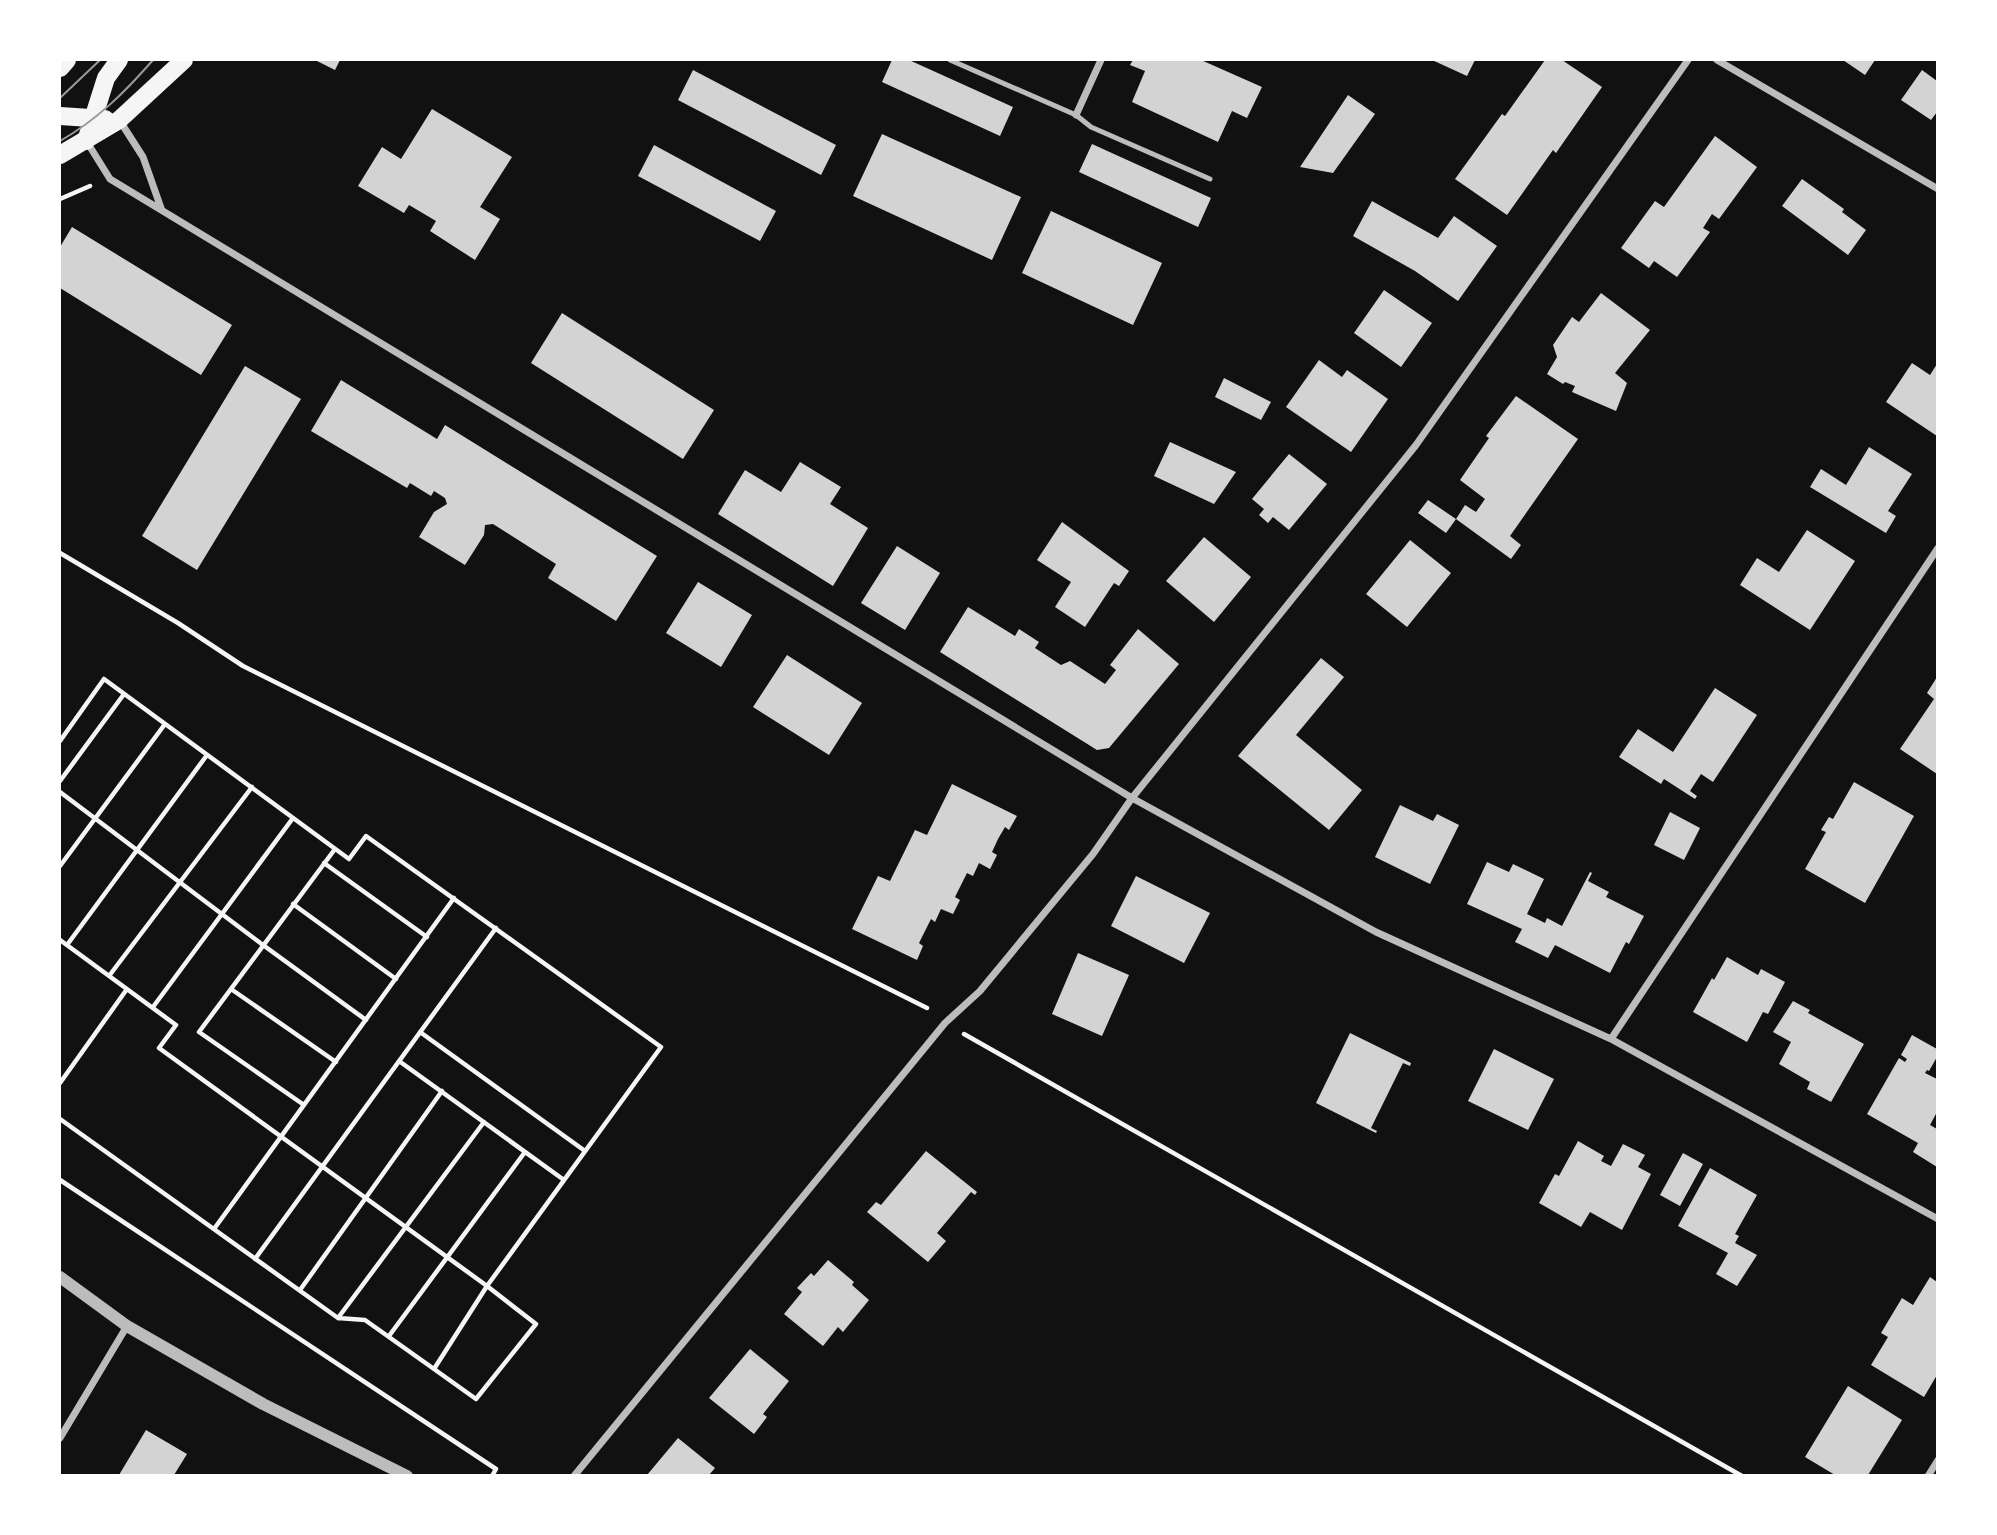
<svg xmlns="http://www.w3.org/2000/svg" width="1997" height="1535" font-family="Lato,sans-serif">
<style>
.building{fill:#d3d3d3}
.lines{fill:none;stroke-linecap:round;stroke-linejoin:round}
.path{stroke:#f5f5f5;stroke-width:4.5}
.service{stroke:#bcbcbc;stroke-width:5}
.minor{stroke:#bcbcbc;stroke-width:7}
.tertiary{stroke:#bcbcbc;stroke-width:12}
.primary{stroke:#f5f5f5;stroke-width:18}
.tram{stroke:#9a9a9a;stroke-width:2}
</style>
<rect width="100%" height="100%" fill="#111"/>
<path class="building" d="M315 60H340L335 70Z
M892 60H909L1013 107 1000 136 882 82Z
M1133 60H1201L1262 87 1247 118 1232 111 1218 142 1132 102 1145 71 1130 65Z
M1432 60H1475L1467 76Z
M1545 60H1562L1602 87 1556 153 1553 150 1507 215 1455 179 1502 114 1505 116Z
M1843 60H1875L1865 75Z
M693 70 836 145 821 175 678 100Z
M1922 70 1937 81V112L1931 120 1901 100Z
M1348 95 1375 114 1333 173 1300 167Z
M432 109 512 157 480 207 500 219 475 260 430 231 436 221 409 205 404 213 358 186 382 147 401 159Z
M882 134 1021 197 992 260 853 196Z
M1715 136 1757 167 1719 219 1712 214 1703 228 1710 232 1677 277 1654 261 1649 268 1621 248 1655 201 1664 207Z
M1092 144 1211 198 1198 227 1079 172Z
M654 145 776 211 760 241 638 176Z
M1802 179 1844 209 1842 212 1866 230 1848 255 1782 206Z
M1372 201 1438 238 1454 216 1497 246 1458 301 1415 271 1353 236Z
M1051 211 1162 263 1133 325 1022 273Z
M72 227 232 325 201 375 60 288V247Z
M1384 290 1432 323 1401 367 1354 333Z
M1601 293 1650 330 1615 373 1627 383 1616 411 1572 392 1575 386 1565 382 1563 384 1547 374 1557 357 1553 345 1572 317 1579 322Z
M562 313 714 410 683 459 531 363Z
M1319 360 1342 377 1347 370 1388 399 1351 452 1286 407Z
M1912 363 1930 375 1937 364V436L1886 402Z
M245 366 301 399 197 570 142 536Z
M1224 378 1271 402 1261 420 1215 397Z
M341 380 437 439 445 425 657 556 616 621 548 578 556 564 493 524 485 525 484 535 465 565 419 537 434 512 447 504 445 498 434 491 431 496 410 483 407 488 311 431Z
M1516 396 1578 439 1510 536 1521 545 1511 559 1456 519 1446 533 1418 513 1428 500 1456 519 1465 505 1476 512 1485 499 1460 480 1489 438 1486 436Z
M1170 442 1236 472 1214 504 1154 476Z
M1869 447 1912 474 1888 511 1896 516 1886 533 1810 487 1821 469 1846 485Z
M1289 454 1327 484 1289 530 1273 517 1268 523 1259 515 1264 509 1252 499Z
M800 462 841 487 830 504 868 528 833 586 718 514 745 470 781 492Z
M1062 522 1129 571 1119 586 1114 583 1085 627 1055 607 1071 582 1037 560Z
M1807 530 1855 561 1810 630 1740 585 1757 558 1779 572Z
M1204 537 1251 577 1214 622 1166 581Z
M1410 540 1451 573 1407 627 1366 594Z
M897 546 940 573 905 630 861 603Z
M698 582 752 615 721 667 666 633Z
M968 607 1015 636 1019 629 1039 642 1035 648 1061 665 1070 661 1105 684 1116 670 1110 665 1138 629 1179 664 1109 748 1097 750 940 652Z
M787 655 862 703 829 755 753 707Z
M1321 658 1344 677 1296 735 1362 790 1329 830 1238 756Z
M1937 677V774L1900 749 1934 699 1927 693Z
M1715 688 1757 715 1713 782 1701 774 1690 791 1697 796 1695 799 1664 779 1661 784 1619 757 1638 729 1673 752Z
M1854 782 1914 816 1865 903 1805 869 1826 832 1821 830 1829 817 1833 819Z
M952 784 1017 816 1009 830 1005 827 998 839 992 852 997 855 990 869 979 863 973 876 967 873 955 897 960 900 953 914 941 909 935 922 931 919 919 943 923 946 917 960 852 929 878 876 890 881 915 830 927 835Z
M1400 805 1433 821 1437 814 1459 825 1430 884 1375 857Z
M1670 812 1700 828 1684 860 1654 845Z
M1487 862 1509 872 1513 864 1544 879 1527 914 1545 923 1547 918 1562 926 1590 872 1592 873 1588 881 1609 892 1606 897 1644 916 1629 944 1626 942 1610 973 1555 945 1548 958 1515 942 1522 929 1467 904Z
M1136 876 1210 913 1184 963 1111 926Z
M1078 953 1129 975 1102 1036 1052 1014Z
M1727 957 1758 975 1761 969 1785 982 1768 1014 1763 1012 1747 1042 1693 1012 1712 978 1714 980Z
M1793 1001 1810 1010 1808 1013 1864 1044 1831 1102 1807 1089 1810 1082 1779 1064 1791 1042 1773 1032Z
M1350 1033 1411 1063 1410 1066 1403 1063 1371 1128 1377 1131 1376 1133 1316 1103Z
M1912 1035 1937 1049V1057L1929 1071 1927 1070 1925 1073 1937 1079V1112L1930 1125 1937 1129V1167L1913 1152 1918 1143 1867 1114 1899 1058 1905 1062 1907 1059 1901 1055Z
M1494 1049 1554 1079 1528 1130 1468 1101Z
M1578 1141 1604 1156 1601 1161 1611 1166 1623 1144 1645 1155 1638 1167 1651 1174 1622 1230 1590 1212 1581 1227 1539 1203 1555 1174 1559 1176Z
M926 1151 977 1192 975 1195 971 1192 937 1233 946 1241 928 1262 867 1212 876 1202 881 1205Z
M1683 1153 1703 1164 1680 1206 1660 1195Z
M1710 1168 1757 1195 1735 1234 1739 1236 1735 1243 1757 1255 1737 1286 1716 1274 1728 1253 1678 1226Z
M828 1260 854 1282 852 1285 869 1300 843 1332 838 1327 823 1346 784 1314 802 1292 797 1288 811 1273 814 1276Z
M1930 1277 1937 1282V1375L1924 1397 1871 1365 1888 1337 1881 1333 1902 1298 1913 1305Z
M750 1349 789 1381 763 1414 767 1417 754 1434 709 1398Z
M1848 1386 1902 1420 1868 1475H1835L1805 1457Z
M146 1430 187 1454 174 1475H119Z
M678 1438 715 1468 709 1475H647Z"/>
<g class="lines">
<path class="path" d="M60 199 90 186
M60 553 178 623 243 666 927 1008
M60 741 104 679 349 859 366 836 661 1047 487 1286 159 1048 176 1025 60 940
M60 781 124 694
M60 792 263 945 366 1020
M324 863 427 937
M60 866 165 724
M293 904 396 979
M67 945 207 755
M109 976 252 787
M231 989 336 1062
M153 1007 293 818
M420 1032 585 1151
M964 1034 1742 1476
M399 1061 564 1180
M60 1083 127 989
M304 1105 199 1032 335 849
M60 1119 338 1318 365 1320 434 1369 487 1286 536 1324 476 1399 434 1369
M60 1180 496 1469 492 1476
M214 1229 454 898
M255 1259 496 928
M300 1290 442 1091
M338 1318 484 1122
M389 1336 525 1152"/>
<path class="service" d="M950 60 1076 115 1091 127 1210 179"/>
<path class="minor" d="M1717 60 1938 189
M1076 115 1101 60
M120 121 143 157 161 208
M87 142 110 179 1132 798 1376 932 1611 1039 1938 1219
M1611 1039 1938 548
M60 1438 127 1326
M574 1476 945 1023 980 991 1093 854 1132 798 1416 445 1688 60
M1928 1476 1938 1460"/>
<path class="tertiary" d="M60 1277 127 1326 263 1404 407 1476"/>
<path class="primary" d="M60 68 67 60
M60 116 105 119
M86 141 106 78 119 60
M60 155 119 120 184 60"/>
<path class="tram" d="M60 98 100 60
M60 141C97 120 125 92 153 60"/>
</g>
<rect width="1997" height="1535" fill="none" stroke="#ffffff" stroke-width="122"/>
</svg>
